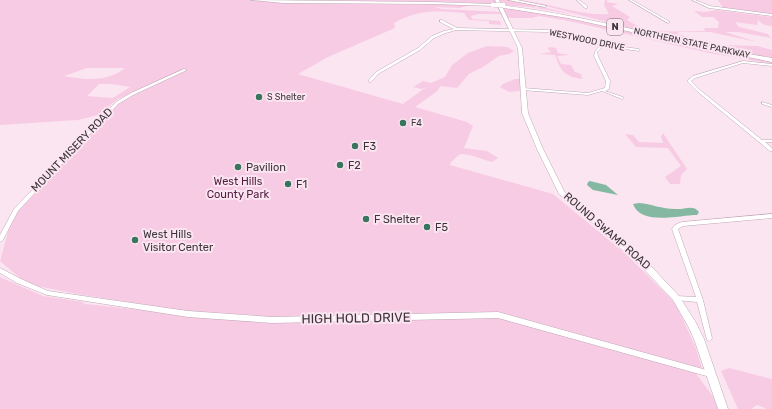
<svg xmlns="http://www.w3.org/2000/svg" width="772" height="409" font-family="Rubik,sans-serif">
<style>
.green{fill:#f8cbe5;fill-rule:evenodd}
.water{fill:#84b8a2}
.lines{fill:none;stroke-linecap:round;stroke-linejoin:round}
.street-casing{stroke:#bda9b4;stroke-width:1}
.secondary-casing{stroke:#bda9b4;stroke-width:1}
.highway-casing{stroke:#bda9b4;stroke-width:1}
.street{fill:#fff;fill-rule:evenodd}
.secondary{fill:#fff;fill-rule:evenodd}
.highway{fill:#fff;fill-rule:evenodd}
.highway-bridge-casing{stroke:#bda9b4;stroke-width:5;stroke-linecap:butt}
.highway-bridge{stroke:#fff;stroke-width:4.5}
.poi-dot{fill:#39755e;stroke:#fbe5f1;stroke-width:1.5}
.labels{text-anchor:middle;dominant-baseline:central;stroke-width:4;stroke-linejoin:round;paint-order:stroke}
.far-street-label{font-size:9px;fill:#3c3439;stroke:#fbe5f1}
.far-poi-label{font-size:9px;fill:#3c3439;stroke:#fbe5f1;text-anchor:start}
.shield{fill:#fbe5f1;stroke:#756970;stroke-width:1}
.shield-label{font-size:10px;font-weight:bold;fill:#3c3439}
.poi-label{font-size:11px;fill:#3c3439;stroke:#fbe5f1;text-anchor:start}
.street-label{font-size:11px;fill:#3c3439;stroke:#fbe5f1}
.park-label{font-size:11px;fill:#521b3f;stroke:#fbe5f1}
.near-street-label{font-size:13px;fill:#3c3439;stroke:#fbe5f1}
</style>
<rect width="100%" height="100%" fill="#fbe5f1"/>
<path class="green" d="M0 0H248L361 4 469 5 460 8 434 7 442 9 501 12V14H478L471 16 472 19 500 21 501 25 489 24V21L469 20 464 13C435 11 420 9 394 23L395 28 328 57 298 74 403 104 426 87 422 89 413 87 423 81 431 83 445 77 452 65 468 53 487 46 507 47 514 51 509 54 499 56 483 67 469 74 457 88 441 86 436 92 415 107 467 122 473 126 464 148 487 151 498 158 492 162C480 159 472 154 460 154L451 162 450 165 553 194 627 255 676 304 695 346 703 371 496 314 274 318 191 312 77 294 27 284 0 261 11 221 31 194 118 103 178 72 118 99 98 115 78 120 0 125ZM87 68H125C108 82 85 80 64 76ZM99 84H112L130 87 113 98 87 96Z
M290 0H495L496 4 452 2Z
M499 0C510 0 526 0 536 6L533 8 542 7 576 15 530 7 500 5Z
M513 0C545 0 578 17 609 14L604 5 605 0H607V2L618 4 612 6 630 17 627 20C648 35 680 31 705 31L704 28H718L719 22 713 17H702L694 11 706 12 716 10 772 17V26L764 25 758 20 757 25 735 22 739 27 768 34 771 38 738 32H725L757 42 710 32H679L677 34 722 45 757 46 772 50V58L664 37 542 5Z
M718 0H772V15L723 8Z
M502 7 599 23 682 44 772 61V64L709 53 569 21 539 16 532 18H507Z
M551 47 556 48 558 53 570 55 557 56 561 64 571 65 575 72 581 74 582 79C564 76 561 72 555 55L540 54 551 52 547 48Z
M515 79H520V91L509 92 500 87 503 84Z
M663 133 687 169 681 175 680 184H670L665 177 681 166 668 148 636 147 625 134 633 135 639 142 663 143 661 137Z
M0 277 43 296 83 302 85 305 86 304 245 321 498 318 695 372 714 398 720 409H0Z
M729 368 772 379V409H767L757 405 751 409H738L721 371Z"/>
<path class="water" d="M590 181 606 185 618 195 593 190 587 185 588 182Z
M639 203C651 204 662 209 675 209 684 210 693 204 699 212L697 215C679 215 641 226 633 204Z"/>
<g class="lines">
<defs>
<path id="street" d="M577 0H579L587 6V8H585Z
M629 0H632L670 22 668 23Z
M692 0H695L710 6 772 14V16L709 8Z
M440 20H442L457 28 548 30 602 44 639 49 640 50 639 51 603 46 597 52 598 56 610 81 609 89 605 91 623 97V99H622L602 91 588 95 522 90 521 89 523 88 588 93 605 88 606 81 594 56 595 52 600 45 548 32 456 30 446 33 434 38 420 50 378 74 371 82H369V80L376 72 418 48 432 36 444 31 454 29 440 22Z
M743 61 772 64V66L743 63 695 78 691 81 700 90 762 140H772V142H765L772 148V151H770L698 92 687 81 693 76Z
M184 69 187 70 133 95 118 104 18 211 3 240 2 241 0 242V235L14 209 116 102 131 93Z
M762 102 772 105V107L762 104Z
M772 214V218L683 226 678 229 703 300 712 338 711 340 709 341 707 340 697 302 676 300H674L673 298 674 296H676L696 297 672 229C674 225 678 223 682 222Z
M0 268 21 279 48 291 188 311 272 317 498 312 710 371 713 372 714 374 713 376 710 377 498 318 272 323 188 317 47 295 17 283 0 273Z"/>
<path id="secondary" d="M495 0H499L522 48 528 113 543 149 565 193 646 261 679 296 695 321 704 339 728 409H718L694 339 688 326 673 300 640 265 559 194 537 149 522 113 518 48Z"/>
<path id="highway" d="M251 0 433 2 493 4 495 5 493 6 433 4 283 3Z
M508 0H517L547 6 545 7Z
M500 5C592 16 681 43 772 58V62L704 48 568 18 498 7Z"/>
</defs>
<use href="#street" class="street-casing"/>
<use href="#secondary" class="secondary-casing"/>
<use href="#highway" class="highway-casing"/>
<use href="#street" class="street"/>
<use href="#secondary" class="secondary"/>
<use href="#highway" class="highway"/>
<defs>
<path id="highway-bridge" d="M493 5H503"/>
</defs>
<use href="#highway-bridge" class="highway-bridge-casing"/>
<use href="#highway-bridge" class="highway-bridge"/>
</g>
<g class="poi-dot">
<circle cx="259" cy="97" r="4"/>
<circle cx="403" cy="123" r="4"/>
<circle cx="355" cy="146" r="4"/>
<circle cx="340" cy="165" r="4"/>
<circle cx="238" cy="167" r="4"/>
<circle cx="288" cy="184" r="4"/>
<circle cx="366" cy="219" r="4"/>
<circle cx="427" cy="227" r="4"/>
<circle cx="135" cy="240" r="4"/>
</g>
<g class="labels">
<g class="far-street-label">
<text transform="translate(587 40) rotate(12)">WESTWOOD DRIVE</text>
<text transform="translate(692 43) rotate(12)">NORTHERN STATE PARKWAY</text>
</g>
<g class="far-poi-label">
<text x="267" y="97">S Shelter</text>
<text x="411" y="123">F4</text>
</g>
<rect class="shield" x="607" y="19" width="16" height="16" rx="3"/>
<g class="shield-label">
<text x="615" y="27">N</text>
</g>
<g class="poi-label">
<text x="363" y="146">F3</text>
<text x="348" y="165">F2</text>
<text x="246" y="167">Pavilion</text>
<text x="296" y="184">F1</text>
<text x="374" y="219">F Shelter</text>
<text x="435" y="227">F5</text>
<text x="143" y="234">West Hills<tspan x="143" dy="13">Visitor Center</tspan></text>
</g>
<g class="street-label">
<text transform="translate(72 150) rotate(-46)">MOUNT MISERY ROAD</text>
<text transform="translate(607 231) rotate(41)">ROUND SWAMP ROAD</text>
</g>
<g class="park-label">
<text x="238" y="181">West Hills<tspan x="238" dy="13">County Park</tspan></text>
</g>
<g class="near-street-label">
<text transform="translate(356 318) rotate(-1)">HIGH HOLD DRIVE</text>
</g>
</g>
</svg>
